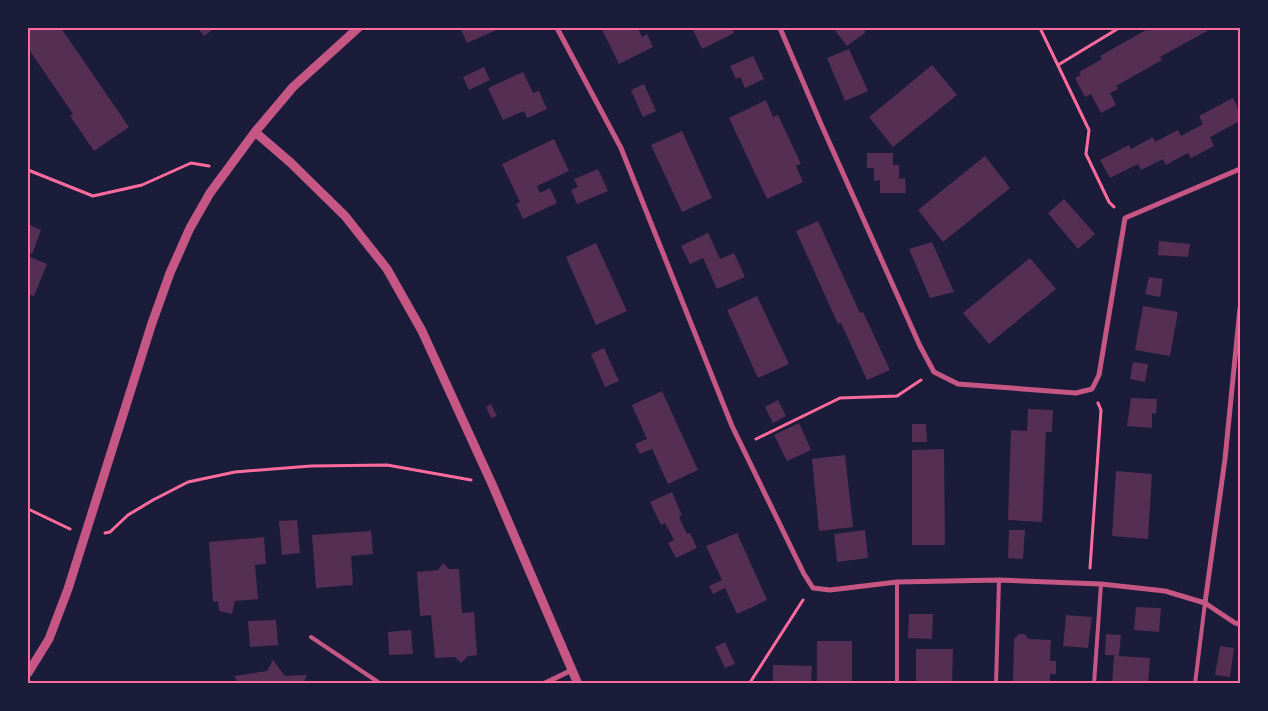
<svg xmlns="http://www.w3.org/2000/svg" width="1268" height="711" font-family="Roboto,sans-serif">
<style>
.building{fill:#542f53}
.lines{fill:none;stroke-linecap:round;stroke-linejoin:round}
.path{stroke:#ff6b9d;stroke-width:3}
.service{stroke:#c65784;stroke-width:4}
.minor{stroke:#c65784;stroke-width:5}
.tertiary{stroke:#c65784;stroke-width:9}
.neatline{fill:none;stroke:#ff6b9d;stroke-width:2}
</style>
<rect width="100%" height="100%" fill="#1b1b3a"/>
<path class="building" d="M28 28H61L129 127 94 151 70 116 73 114 28 48Z
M198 28H215L204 36Z
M460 28H501L467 43Z
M601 28H638L642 37 647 34 653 47 619 64Z
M692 28H732L734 33 702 49Z
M833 28H863L866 32 847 46Z
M1144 28H1205L1207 31 1160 57 1162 60 1116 86 1118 89 1110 93 1116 105 1101 113 1091 94 1085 97 1075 78 1081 75 1079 72 1102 59 1100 56 1146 30Z
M849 49 868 91 845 101 827 58Z
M753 56 764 79 745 88 740 77 736 79 730 66Z
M932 65 957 95 893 147 869 117Z
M484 67 490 80 469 90 463 77Z
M523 72 533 93 539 91 547 109 527 118 524 111 503 120 488 88Z
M644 84 656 111 643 117 631 90Z
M1233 98 1240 112V121L1210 137 1214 146 1191 158 1188 153 1166 165 1163 159 1141 170 1138 164 1110 178 1100 160 1129 145 1131 149 1153 137 1155 142 1178 130 1181 136 1203 124 1199 116Z
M766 100 773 117 778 115 801 164 796 166 803 182 767 199 729 118Z
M682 131 712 198 682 212 651 145Z
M554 139 569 171 537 186 540 193 550 188 557 203 523 219 516 204 520 202 502 164Z
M867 153H893V165H899V179L905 178 906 193H880V180L874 181V168H867Z
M985 156 1010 188 943 242 918 210Z
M598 169 608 191 577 204 571 190 578 187 574 179Z
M1064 199 1095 234 1078 249 1048 213Z
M818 221 860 313 863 312 890 370 867 380 841 323 838 324 796 231Z
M28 224 41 230 32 254 28 252Z
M708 233 720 259 734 253 745 277 717 289 703 258 690 264 681 246Z
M1159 241 1190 244 1188 257 1158 255Z
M932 242 954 292 930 298 909 249Z
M596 243 627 311 596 325 566 257Z
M28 256 47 264 34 296 28 294Z
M1030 258 1056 289 989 344 963 313Z
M1149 277 1163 279 1160 297 1145 294Z
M757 296 789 364 758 378 727 310Z
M1143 306 1178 312 1170 356 1135 350Z
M604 348 619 381 605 387 591 354Z
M1133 362 1148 364 1145 382 1130 379Z
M662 391 698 470 668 484 652 449 640 454 635 444 647 439 632 405Z
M1131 398 1157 399 1156 414 1152 413V428L1127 426Z
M778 400 786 416 773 423 765 407Z
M491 404 497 416 491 418 486 407Z
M1028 409 1053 410 1052 432H1046L1042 522 1008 520 1011 430 1027 431Z
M799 423 811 450 787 461 774 435Z
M912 424H926L927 442H912Z
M944 449 945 545H912V450Z
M845 455 853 527 819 531 812 459Z
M1116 471 1152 474 1148 539 1112 536Z
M672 492 682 515 679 517 687 534 690 533 697 548 676 558 668 543 674 540 665 523 661 525 650 502Z
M297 520 300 553 282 555 279 521Z
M865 530 868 558 837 562 834 534Z
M1009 530H1025L1023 559 1008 558Z
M371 531 373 554 351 556 353 585 316 588 312 535Z
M737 533 767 600 737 614 725 588 713 594 709 586 722 580 706 546Z
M264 537 266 564 255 565 258 599 235 601 232 614 219 611 218 601 213 602 209 542Z
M443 563 449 569H459L462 613 474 612 477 655 468 656 461 663 455 657 435 658 431 615 420 616 417 572 438 570Z
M1136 607 1161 608 1159 632 1134 630Z
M909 614H933L932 639 908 638Z
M1066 615 1092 617 1088 648 1063 646Z
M276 620 278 645 250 647 248 621Z
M411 630 413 654 389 655 388 632Z
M1019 634H1024L1029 639 1051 640 1050 661H1056V674H1050V684H1013L1014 639Z
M1106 634 1121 635 1119 656 1150 658 1148 684H1112L1114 655H1105Z
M817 641H852V684H817Z
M725 642 735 664 725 668 715 647Z
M1220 646 1234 648 1230 677 1215 675Z
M916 649H953L952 684H916Z
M273 660 285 676 307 675 303 684H239L234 676 267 671Z
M773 665 812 666 811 684H773Z"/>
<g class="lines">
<path class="path" d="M1040 28 1089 130 1086 154 1109 202 1114 207
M1058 65 1119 28
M28 170 93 196 142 185 191 163 209 166
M756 439 840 398 897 396 921 380
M28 509 70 529
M105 533 110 532 128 515 153 500 188 482 235 472 311 466 387 465 471 480
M1090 568 1101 410 1098 403
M749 684 803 600"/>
<path class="service" d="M897 582V684
M311 637 381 684
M996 684 999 580
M1094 684 1101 584
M1195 684 1205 603"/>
<path class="minor" d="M557 28 621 148 732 426 804 574 813 588 830 590 897 582 999 580 1101 584 1165 591 1205 603 1225 459 1240 308
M780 28 821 124 920 346 934 372 958 384 1076 393 1092 389 1099 375 1125 218 1240 169
M1205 603 1235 623 1240 624
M543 684 572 670"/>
<path class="tertiary" d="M255 132 291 163 345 216 387 269 422 331 492 484 578 684
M28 673 49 639 68 589 152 323 170 273 190 228 210 193 255 132 293 87 358 28"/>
</g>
<rect width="1268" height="711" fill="none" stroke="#1b1b3a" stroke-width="58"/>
<rect x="29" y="29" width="1210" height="653" class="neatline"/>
</svg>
